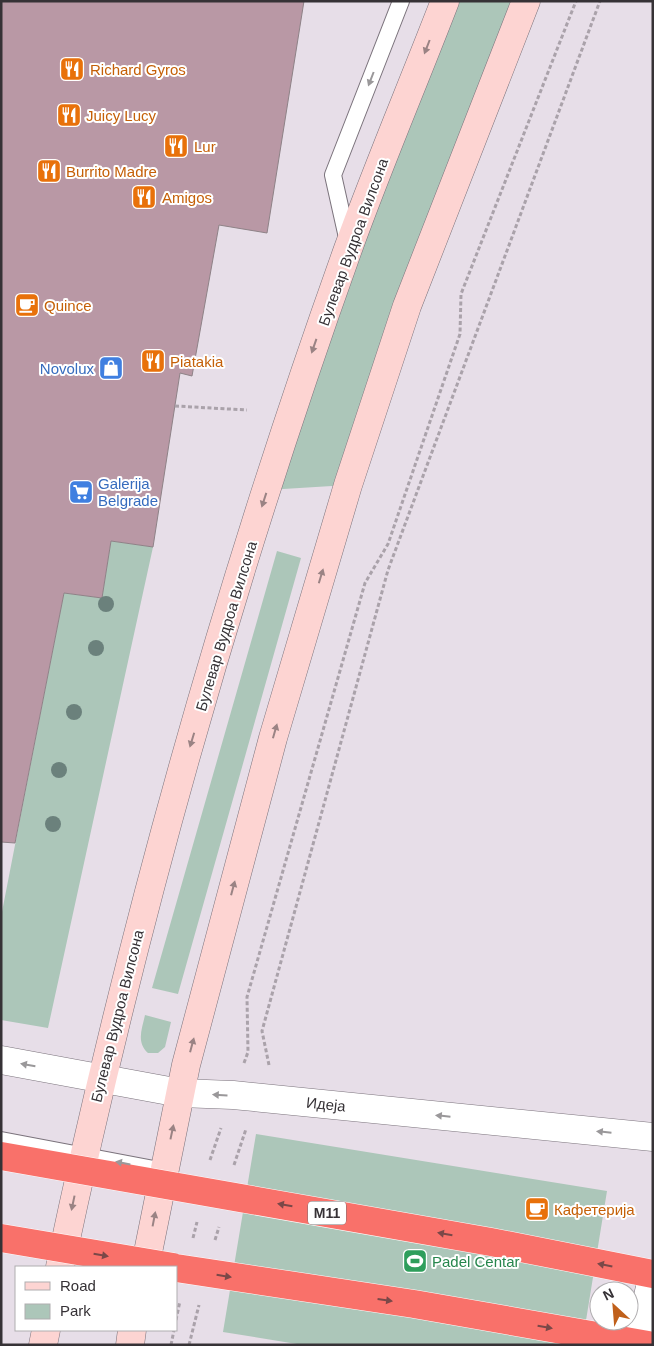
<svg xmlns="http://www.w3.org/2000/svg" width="654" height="1346" font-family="Arial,sans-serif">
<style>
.green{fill:#acc6b9}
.building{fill:#b998a5;stroke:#8e8287}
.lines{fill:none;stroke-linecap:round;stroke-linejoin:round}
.lane-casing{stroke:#7b737c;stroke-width:18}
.street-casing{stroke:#7b737c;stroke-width:29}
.secondary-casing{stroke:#7b737c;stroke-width:29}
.path{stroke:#aaa2aa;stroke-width:3;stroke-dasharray:4 2.5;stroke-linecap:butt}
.lane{stroke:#fff;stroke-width:16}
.street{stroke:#fff;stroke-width:28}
.secondary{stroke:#fdd4d2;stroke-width:28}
.highway-bridge-casing{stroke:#fff;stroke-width:29;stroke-linecap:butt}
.highway-bridge{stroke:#f9716a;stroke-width:28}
.tree{fill:#6b817c}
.oneway{fill:#9a8384}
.oneway2{fill:#9a989a}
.oneway3{fill:#7a4848}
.labels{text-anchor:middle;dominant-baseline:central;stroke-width:4;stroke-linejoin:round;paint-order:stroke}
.shield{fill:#fff;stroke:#727072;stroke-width:1}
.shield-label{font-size:14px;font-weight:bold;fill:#363236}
.food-label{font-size:15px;fill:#c56008;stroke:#fff;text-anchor:start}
.street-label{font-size:15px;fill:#363236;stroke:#fff}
.shop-label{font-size:15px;fill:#366cbe;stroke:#fff;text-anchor:end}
.leisure-label{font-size:15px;fill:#27864d;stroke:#fff;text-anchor:start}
</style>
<rect width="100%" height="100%" fill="#e7dee8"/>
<path class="green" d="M445 1H526L348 485 267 490Z
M111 541 153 547 48 1028 1 1020V917L64 593 102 598Z
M277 551 301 558 178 994 152 988Z
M145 1015 171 1022 165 1047 158 1053H148C136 1042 142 1029 145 1015Z
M256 1134 607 1191 582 1345H303L223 1332Z"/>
<path class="building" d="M1 1H304L267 233 219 225 192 376 180 373 153 547 111 541 102 598 64 593 15 843 1 842Z"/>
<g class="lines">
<defs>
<path id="lane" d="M348 242 333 175 401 1
M1 1140 154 1169"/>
<path id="street" d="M1 1060 180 1093 233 1095 653 1137
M637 1345 653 1274"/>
<path id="secondary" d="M60 1267C133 923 229 581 348 249 378 166 413 84 445 1
M145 1267 186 1065 273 738 348 485 407 306 526 1
M43 1345 46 1330
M130 1345 132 1330"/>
</defs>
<use href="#lane" class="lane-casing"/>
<use href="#street" class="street-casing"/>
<use href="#secondary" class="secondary-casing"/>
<path class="path" d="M175 406 247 410
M244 1063 248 1052 247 997 365 583 388 544 460 334 461 294 576 1
M269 1065 262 1031 388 570 600 1
M210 1160 221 1128
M234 1165 246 1129
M193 1238 197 1222
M215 1240 219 1227
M176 1320 180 1301
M171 1345 174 1330
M189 1345 199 1305"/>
<use href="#lane" class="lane"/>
<use href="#street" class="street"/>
<use href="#secondary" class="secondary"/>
<defs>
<path id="highway-bridge" d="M1 1156 491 1242 653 1274
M1 1238 173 1267
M176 1268 414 1304 648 1345"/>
</defs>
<use href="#highway-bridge" class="highway-bridge-casing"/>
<use href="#highway-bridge" class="highway-bridge"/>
</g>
<g class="tree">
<circle cx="106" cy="604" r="8"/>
<circle cx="96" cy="648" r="8"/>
<circle cx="74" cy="712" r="8"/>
<circle cx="59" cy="770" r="8"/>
<circle cx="53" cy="824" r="8"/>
</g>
<defs><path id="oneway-solid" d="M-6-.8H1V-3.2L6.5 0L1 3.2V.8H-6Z" transform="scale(1.25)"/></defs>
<g class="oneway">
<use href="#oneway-solid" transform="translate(427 47) rotate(111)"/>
<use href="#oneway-solid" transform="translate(314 346) rotate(109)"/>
<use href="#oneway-solid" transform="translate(264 500) rotate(108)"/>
<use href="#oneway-solid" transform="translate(321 576) rotate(-73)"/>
<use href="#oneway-solid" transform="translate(275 731) rotate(-74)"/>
<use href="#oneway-solid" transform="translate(192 740) rotate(107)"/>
<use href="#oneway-solid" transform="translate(233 888) rotate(-75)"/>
<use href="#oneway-solid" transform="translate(192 1045) rotate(-75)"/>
<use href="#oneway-solid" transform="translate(172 1132) rotate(-78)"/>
<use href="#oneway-solid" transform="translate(73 1203) rotate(102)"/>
<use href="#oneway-solid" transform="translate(154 1219) rotate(-79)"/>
</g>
<g class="oneway2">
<use href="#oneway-solid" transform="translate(371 79) rotate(111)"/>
<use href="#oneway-solid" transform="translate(28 1065) rotate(-170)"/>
<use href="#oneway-solid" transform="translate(220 1095) rotate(-177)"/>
<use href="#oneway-solid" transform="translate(443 1116) rotate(-174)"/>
<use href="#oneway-solid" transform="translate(604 1132) rotate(-174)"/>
<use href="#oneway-solid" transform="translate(123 1163) rotate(-169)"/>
</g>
<g class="oneway3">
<use href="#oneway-solid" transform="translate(285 1205) rotate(-170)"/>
<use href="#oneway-solid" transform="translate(445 1234) rotate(-170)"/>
<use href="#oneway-solid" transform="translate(101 1255) rotate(10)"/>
<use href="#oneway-solid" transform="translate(605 1265) rotate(-169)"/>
<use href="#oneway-solid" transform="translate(224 1276) rotate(9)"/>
<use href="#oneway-solid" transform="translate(385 1300) rotate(8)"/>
<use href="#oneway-solid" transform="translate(545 1327) rotate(10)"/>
</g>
<defs>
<symbol id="restaurant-square" viewBox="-11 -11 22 22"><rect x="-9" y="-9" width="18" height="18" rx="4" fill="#e8710a" stroke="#fff"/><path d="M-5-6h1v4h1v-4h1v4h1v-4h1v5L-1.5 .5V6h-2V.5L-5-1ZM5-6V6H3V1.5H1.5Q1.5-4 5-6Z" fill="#fff"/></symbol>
<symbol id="cafe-square" viewBox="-11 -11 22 22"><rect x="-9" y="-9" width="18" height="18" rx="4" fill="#e8710a" stroke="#fff"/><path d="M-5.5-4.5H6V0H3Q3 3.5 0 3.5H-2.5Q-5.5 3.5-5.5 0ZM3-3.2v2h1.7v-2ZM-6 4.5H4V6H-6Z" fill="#fff"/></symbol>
<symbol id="shop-square" viewBox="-11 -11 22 22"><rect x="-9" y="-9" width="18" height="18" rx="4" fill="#3f7fe0" stroke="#fff"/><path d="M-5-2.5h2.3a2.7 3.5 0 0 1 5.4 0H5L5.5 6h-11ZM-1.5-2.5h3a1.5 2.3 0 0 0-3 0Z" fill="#fff"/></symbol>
<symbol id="supermarket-square" viewBox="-11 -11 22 22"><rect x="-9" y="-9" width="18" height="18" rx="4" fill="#3f7fe0" stroke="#fff"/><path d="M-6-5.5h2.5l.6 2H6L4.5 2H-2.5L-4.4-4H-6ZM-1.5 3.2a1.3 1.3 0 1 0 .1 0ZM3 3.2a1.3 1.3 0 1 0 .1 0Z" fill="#fff"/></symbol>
<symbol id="stadium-square" viewBox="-11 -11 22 22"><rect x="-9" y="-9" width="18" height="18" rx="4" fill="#2e9e5b" stroke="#fff"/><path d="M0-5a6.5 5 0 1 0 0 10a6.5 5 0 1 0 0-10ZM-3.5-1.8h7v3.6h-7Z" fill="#fff"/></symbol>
</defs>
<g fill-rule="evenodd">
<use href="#restaurant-square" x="58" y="55" width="28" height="28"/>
<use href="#restaurant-square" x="55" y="101" width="28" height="28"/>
<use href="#restaurant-square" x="162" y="132" width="28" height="28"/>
<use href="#restaurant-square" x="35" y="157" width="28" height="28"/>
<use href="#restaurant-square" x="130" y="183" width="28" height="28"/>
<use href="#cafe-square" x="13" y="291" width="28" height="28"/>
<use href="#restaurant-square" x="139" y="347" width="28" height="28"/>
<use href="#shop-square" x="97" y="354" width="28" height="28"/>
<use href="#supermarket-square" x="67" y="478" width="28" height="28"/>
<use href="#cafe-square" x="523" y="1195" width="28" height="28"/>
<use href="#stadium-square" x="401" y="1247" width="28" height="28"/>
</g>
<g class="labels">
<rect class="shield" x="308" y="1201.5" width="38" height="23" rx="4"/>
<g class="shield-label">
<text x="327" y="1213">M11</text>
</g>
<g class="food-label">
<text x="90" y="69">Richard Gyros</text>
<text x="86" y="115">Juicy Lucy</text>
<text x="194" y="146">Lur</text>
<text x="66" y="171">Burrito Madre</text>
<text x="162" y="197">Amigos</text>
<text x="44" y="305">Quince</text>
<text x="170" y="361">Piatakia</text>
<text x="554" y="1209">Кафетерија</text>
</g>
<g class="street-label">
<text transform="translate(353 242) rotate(-70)">Булевар Вудроа Вилсона</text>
<text transform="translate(226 626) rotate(-73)">Булевар Вудроа Вилсона</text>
<text transform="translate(117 1016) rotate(-76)">Булевар Вудроа Вилсона</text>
<text transform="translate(326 1104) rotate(6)">Идеја</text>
</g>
<g class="shop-label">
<text x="94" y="368">Novolux</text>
<text x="98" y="483" text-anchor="start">Galerija<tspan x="98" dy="17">Belgrade</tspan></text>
</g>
<g class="leisure-label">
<text x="432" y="1261">Padel Centar</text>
</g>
</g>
<rect width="654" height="1346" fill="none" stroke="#363236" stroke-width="5"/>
<rect x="15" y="1266" width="162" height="65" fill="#ffffff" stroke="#afadaf"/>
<rect x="25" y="1282" width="25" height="8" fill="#fdd4d2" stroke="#afadaf"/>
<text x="60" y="1291" font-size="15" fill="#363236">Road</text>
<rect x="25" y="1304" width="25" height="15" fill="#acc6b9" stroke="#afadaf"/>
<text x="60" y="1316" font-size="15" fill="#363236">Park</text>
<g transform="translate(614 1306) rotate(334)"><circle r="24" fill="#ffffff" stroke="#afadaf"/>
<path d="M0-4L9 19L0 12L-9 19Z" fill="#c0601b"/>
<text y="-8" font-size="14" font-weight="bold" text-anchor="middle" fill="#363236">N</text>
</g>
</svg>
